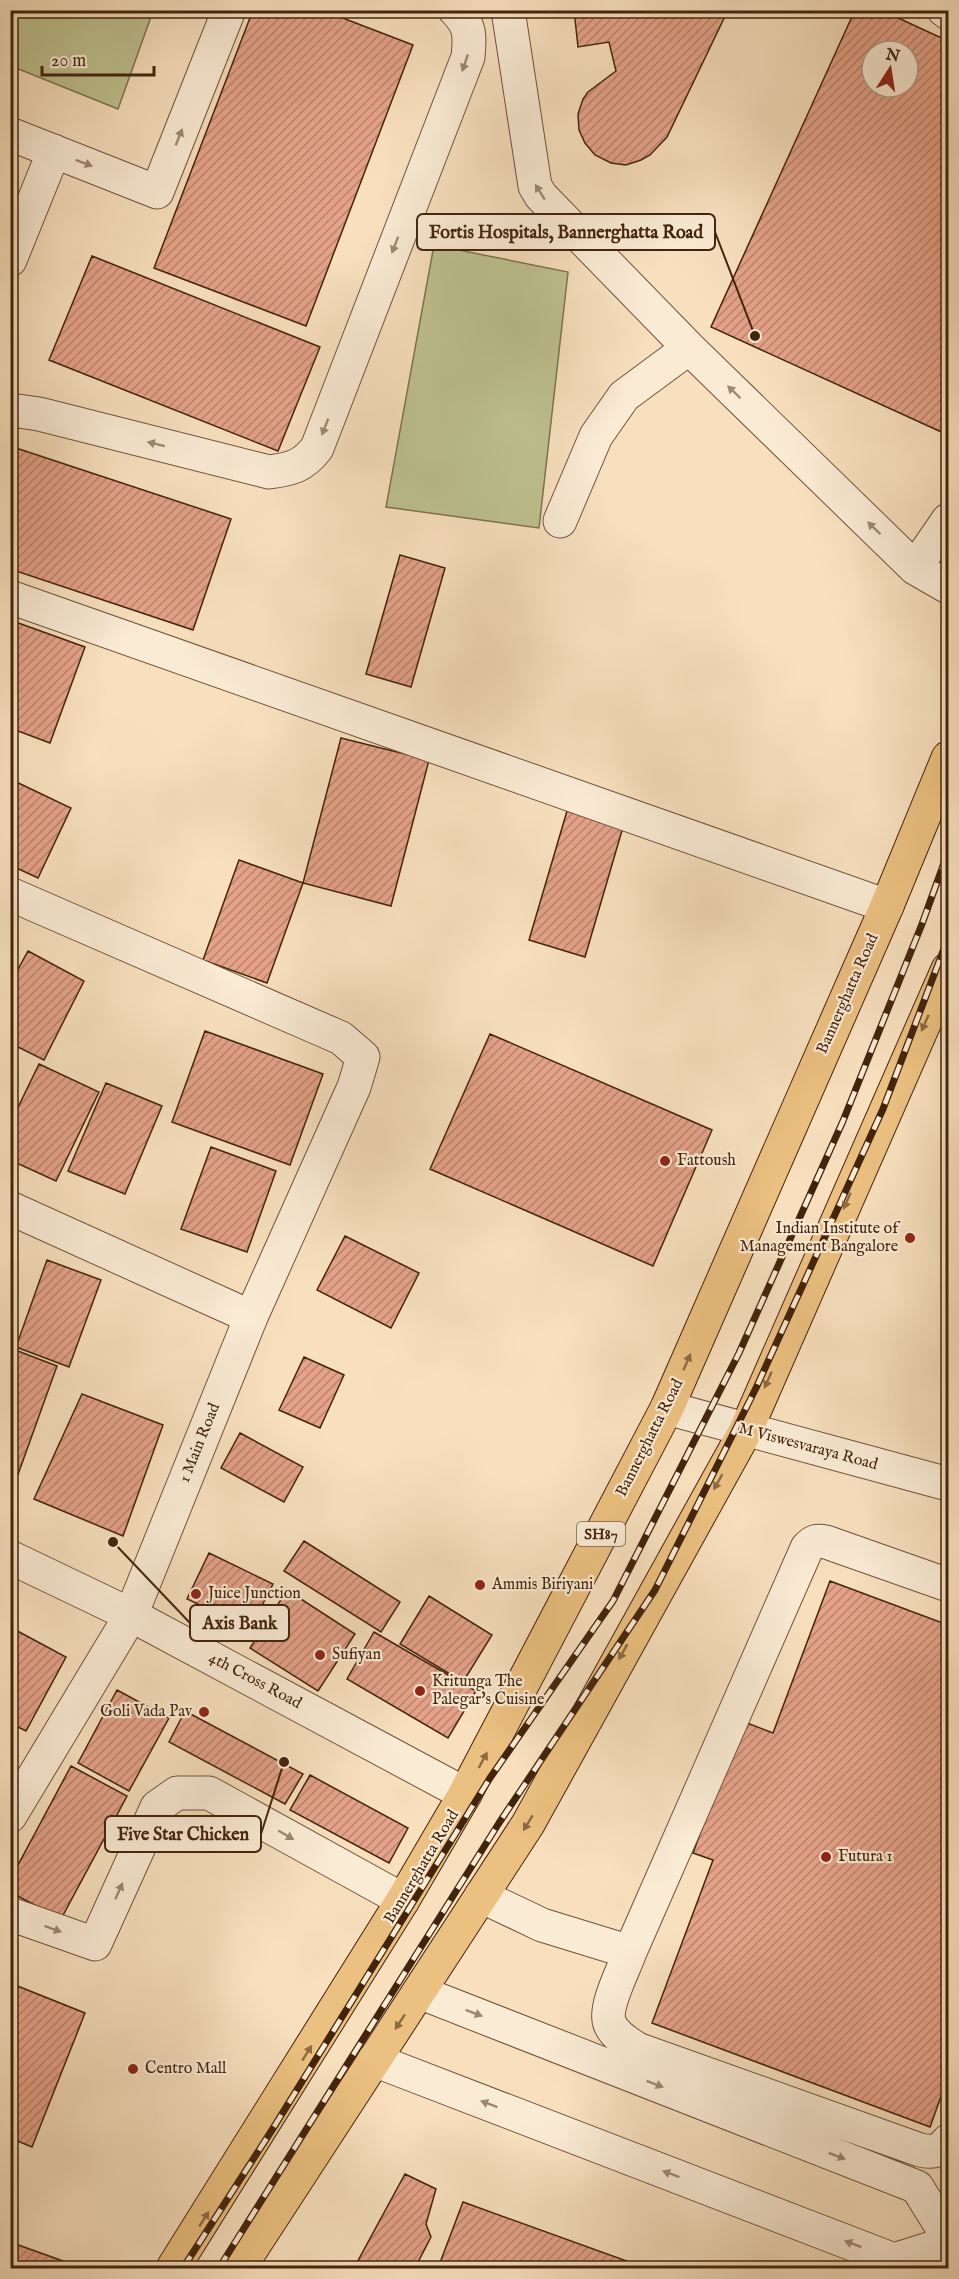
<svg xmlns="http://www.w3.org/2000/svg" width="959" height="2279" font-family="'IM FELL English',serif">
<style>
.grass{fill:#bec291;stroke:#80734f;stroke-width:1.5}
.building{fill:url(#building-hatch);stroke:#42240d;stroke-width:1.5;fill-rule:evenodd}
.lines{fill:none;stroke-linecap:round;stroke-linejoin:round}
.minor-casing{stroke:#70533a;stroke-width:35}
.major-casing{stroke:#42240d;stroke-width:35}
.minor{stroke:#faebd5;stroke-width:33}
.major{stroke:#ecc080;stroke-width:33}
.rail-casing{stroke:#42240d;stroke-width:7}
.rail{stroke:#faebd5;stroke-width:4.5;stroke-dasharray:14;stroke-linecap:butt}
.oneway{fill:#9e8871}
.oneway2{fill:#8e6a41}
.poi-dot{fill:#8f2418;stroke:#faebd5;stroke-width:2}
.labels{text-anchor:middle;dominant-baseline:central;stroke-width:4.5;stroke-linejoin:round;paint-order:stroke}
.shield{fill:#faebd5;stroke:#796049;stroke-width:1.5}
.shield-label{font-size:15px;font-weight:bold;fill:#42240d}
.street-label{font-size:16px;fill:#42240d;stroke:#faebd5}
.poi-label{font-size:16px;fill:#42240d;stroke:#faebd5;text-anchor:start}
.leader{fill:none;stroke:#42240d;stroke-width:2}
.callout-dot{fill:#42240d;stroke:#faebd5;stroke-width:2}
.callout{fill:#faebd5;stroke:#42240d;stroke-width:2}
.callout-label{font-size:18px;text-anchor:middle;font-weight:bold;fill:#42240d}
</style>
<defs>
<pattern id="building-hatch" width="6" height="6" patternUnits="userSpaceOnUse" patternTransform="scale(1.5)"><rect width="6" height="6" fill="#e5a289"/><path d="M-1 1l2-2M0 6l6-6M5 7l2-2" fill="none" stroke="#bb846e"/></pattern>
</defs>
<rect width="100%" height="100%" fill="#f8e0bf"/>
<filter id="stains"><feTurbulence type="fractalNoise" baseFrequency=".00333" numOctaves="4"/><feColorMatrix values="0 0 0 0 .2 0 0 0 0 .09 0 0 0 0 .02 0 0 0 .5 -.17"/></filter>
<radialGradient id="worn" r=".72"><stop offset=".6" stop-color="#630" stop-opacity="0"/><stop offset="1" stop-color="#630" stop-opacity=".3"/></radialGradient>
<path class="grass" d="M10 11H153L118 109 11 66Z
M434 245 568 272 539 528 386 507Z"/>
<path class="building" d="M253 10H322L413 45 306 326 154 268Z
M574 10H728L667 137 650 155 641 160 626 165 611 163 595 155 585 143 579 130 578 114 583 99 588 92 616 71 609 42 578 47Z
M855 10H881L948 41V435L711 327ZM872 51H908V87H872Z
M92 256 320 347 278 451 49 360Z
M10 446 231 519 193 630 10 569Z
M400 555 445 568 411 687 366 674Z
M10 620 85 647 50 743 10 728Z
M341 738 429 760 391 906 303 883Z
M10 779 71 808 38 878 10 865Z
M567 811 623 827 585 957 529 940Z
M239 860 303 883 267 983 203 960Z
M28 951 84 981 44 1060 10 1043V984Z
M205 1031 323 1074 290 1165 172 1122Z
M490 1034 712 1130 653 1266 430 1169Z
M39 1064 99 1092 56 1181 10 1160V1124Z
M106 1083 162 1106 125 1194 68 1171Z
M211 1147 276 1171 247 1252 181 1229Z
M345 1236 419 1273 391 1328 317 1290Z
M47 1260 101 1280 69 1367 16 1347Z
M10 1348 57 1366 16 1480 10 1478Z
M304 1357 344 1375 320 1428 279 1410Z
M82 1394 163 1425 123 1536 34 1499Z
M240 1433 303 1467 284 1502 221 1468Z
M304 1541 400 1602 381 1632 284 1571Z
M209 1553 273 1584 250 1629 187 1599Z
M830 1581 948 1625V2077L930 2127 652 2023 713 1860 693 1853 742 1721 773 1733Z
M287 1590 355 1634 318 1691 250 1648Z
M429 1596 492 1635 463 1682 400 1644Z
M10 1627 66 1657 26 1731 10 1723Z
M374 1632 476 1691 448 1738 347 1679Z
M117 1690 169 1718 129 1791 78 1763Z
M185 1711 303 1774 285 1804 169 1742Z
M71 1766 127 1796 61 1919 10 1892V1880Z
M310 1775 408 1828 389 1863 290 1810Z
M10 1983 85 2013 32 2147 10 2138Z
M405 2174 436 2189 426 2224 431 2237 415 2268H354Z
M463 2202 646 2268H438Z
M10 2242 74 2265 72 2268H10Z"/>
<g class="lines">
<defs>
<path id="minor" d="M508 10 535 186 541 196 689 348 915 568 948 587
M944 10 948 13
M10 134 157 192 229 10
M10 260 54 151
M10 413 18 411 39 414 269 472C292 469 303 466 317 448L468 57C470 36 471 26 455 10
M560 521 596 436 624 396 689 348
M915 568 948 520
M10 597 887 906
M10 894 341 1038 363 1057 354 1087 251 1317 131 1615 10 1816
M10 1208 251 1317
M667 1408 948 1484
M10 1557 131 1615 465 1794
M481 1896 542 1925 630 1952C624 1969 603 2008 610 2024 615 2036 627 2042 637 2049L920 2150C934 2153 940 2151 948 2141
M10 1914 95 1944 157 1807 177 1793H209L403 1900
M630 1952 807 1548C813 1541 817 1540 826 1542L948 1585
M419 1992 917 2187 948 2237
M374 2060 894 2260 948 2243"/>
<path id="major" d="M173 2268 403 1900 465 1794 667 1408 887 906 948 758
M239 2268 528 1824 746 1430 948 969"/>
</defs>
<use href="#minor" class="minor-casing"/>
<use href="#major" class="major-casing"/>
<use href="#minor" class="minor"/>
<use href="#major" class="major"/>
<defs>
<path id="rail" d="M183 2268 272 2130 490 1778 613 1601 739 1353 843 1121 922 924 948 852
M219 2268 499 1823 655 1590 756 1388 883 1109 948 938"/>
</defs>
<use href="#rail" class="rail-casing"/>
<use href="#rail" class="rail"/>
</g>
<defs><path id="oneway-solid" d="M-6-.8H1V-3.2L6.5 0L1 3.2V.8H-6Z" transform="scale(1.5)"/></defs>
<g class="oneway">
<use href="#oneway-solid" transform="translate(465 63) rotate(109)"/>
<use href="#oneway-solid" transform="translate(179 137) rotate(-68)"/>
<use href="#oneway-solid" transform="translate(84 163) rotate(21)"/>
<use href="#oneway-solid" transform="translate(540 192) rotate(-122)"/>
<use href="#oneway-solid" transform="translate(395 245) rotate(111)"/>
<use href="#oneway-solid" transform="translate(734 392) rotate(-136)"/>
<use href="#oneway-solid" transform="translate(325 427) rotate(111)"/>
<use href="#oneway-solid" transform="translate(156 444) rotate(-166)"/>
<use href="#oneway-solid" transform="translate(874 528) rotate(-136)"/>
<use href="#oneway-solid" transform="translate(286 1835) rotate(30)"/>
<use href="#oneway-solid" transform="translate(119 1891) rotate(-66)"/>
<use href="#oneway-solid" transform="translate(53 1929) rotate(20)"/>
<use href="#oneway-solid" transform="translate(474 2013) rotate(21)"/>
<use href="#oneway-solid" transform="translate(655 2084) rotate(21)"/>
<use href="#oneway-solid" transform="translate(489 2104) rotate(-159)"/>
<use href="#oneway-solid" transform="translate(837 2156) rotate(21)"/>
<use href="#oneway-solid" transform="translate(671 2174) rotate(-159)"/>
<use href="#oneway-solid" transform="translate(853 2244) rotate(-159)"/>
</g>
<g class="oneway2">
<use href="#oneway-solid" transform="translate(925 1023) rotate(114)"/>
<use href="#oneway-solid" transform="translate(847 1201) rotate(114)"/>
<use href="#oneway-solid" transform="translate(687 1362) rotate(-66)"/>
<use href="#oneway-solid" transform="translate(768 1380) rotate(114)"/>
<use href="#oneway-solid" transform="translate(718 1482) rotate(119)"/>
<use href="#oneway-solid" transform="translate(623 1652) rotate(119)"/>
<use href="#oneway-solid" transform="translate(483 1760) rotate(-62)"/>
<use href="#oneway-solid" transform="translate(528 1823) rotate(121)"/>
<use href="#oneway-solid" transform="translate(400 2022) rotate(123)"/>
<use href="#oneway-solid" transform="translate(307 2053) rotate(-58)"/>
<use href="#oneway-solid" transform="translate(204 2219) rotate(-58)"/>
</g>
<g class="poi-dot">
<circle cx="665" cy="1161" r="6"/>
<circle cx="910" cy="1238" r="6"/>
<circle cx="480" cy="1585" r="6"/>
<circle cx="196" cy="1594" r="6"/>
<circle cx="320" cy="1655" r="6"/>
<circle cx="420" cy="1691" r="6"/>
<circle cx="204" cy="1712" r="6"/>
<circle cx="826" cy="1857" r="6"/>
<circle cx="133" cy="2069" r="6"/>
</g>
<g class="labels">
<rect class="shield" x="577" y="1522" width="48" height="24" rx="4.5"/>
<g class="shield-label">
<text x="601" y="1534">SH87</text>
</g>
<g class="street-label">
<text transform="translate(848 994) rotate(-66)">Bannerghatta Road</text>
<text transform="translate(650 1438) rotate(-63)">Bannerghatta Road</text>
<text transform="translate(200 1443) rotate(-68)">1 Main Road</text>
<text transform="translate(808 1447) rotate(15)">M Viswesvaraya Road</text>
<text transform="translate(255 1681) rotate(28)">4th Cross Road</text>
<text transform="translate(422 1867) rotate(-59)">Bannerghatta Road</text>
</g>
<g class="poi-label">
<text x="677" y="1161">Fattoush</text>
<text x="898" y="1229" text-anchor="end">Indian Institute of<tspan x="898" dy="18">Management Bangalore</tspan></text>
<text x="492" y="1585">Ammis Biriyani</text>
<text x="208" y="1594">Juice Junction</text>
<text x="332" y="1655">Sufiyan</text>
<text x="432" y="1682">Kritunga The<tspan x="432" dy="18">Palegar's Cuisine</tspan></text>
<text x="192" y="1712" text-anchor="end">Goli Vada Pav</text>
<text x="838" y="1857">Futura 1</text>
<text x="145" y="2069">Centro Mall</text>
</g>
</g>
<path class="leader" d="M755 336L715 232M113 1542L190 1623M284 1762L261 1834"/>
<g class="callout-dot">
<circle cx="755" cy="336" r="6"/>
<circle cx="113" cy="1542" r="6"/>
<circle cx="284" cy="1762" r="6"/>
</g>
<g class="callout">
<rect x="417" y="214" width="298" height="36" rx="6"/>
<rect x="190" y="1605" width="99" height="36" rx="6"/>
<rect x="105" y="1816" width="156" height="36" rx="6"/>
</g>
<g class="callout-label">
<text x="566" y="238">Fortis Hospitals, Bannerghatta Road</text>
<text x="240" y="1629">Axis Bank</text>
<text x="183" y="1840">Five Star Chicken</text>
</g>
<rect width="959" height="2279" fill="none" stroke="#f8e0bf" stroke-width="36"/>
<rect x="12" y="12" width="935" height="2255" fill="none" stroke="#42240d" stroke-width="3"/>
<rect x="18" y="18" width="923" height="2243" fill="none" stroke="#42240d" stroke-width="1.5"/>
<g transform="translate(890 69) rotate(12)"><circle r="28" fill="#faebd5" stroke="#b09b85" stroke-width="1.5"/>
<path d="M0-4.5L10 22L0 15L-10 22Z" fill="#8f2418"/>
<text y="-9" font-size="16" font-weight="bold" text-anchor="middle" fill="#42240d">N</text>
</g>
<path d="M42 66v9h112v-9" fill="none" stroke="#42240d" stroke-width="3"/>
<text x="51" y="66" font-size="18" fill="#42240d" stroke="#faebd5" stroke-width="4.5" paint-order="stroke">20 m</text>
<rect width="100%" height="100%" filter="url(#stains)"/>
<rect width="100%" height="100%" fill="url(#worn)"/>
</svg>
